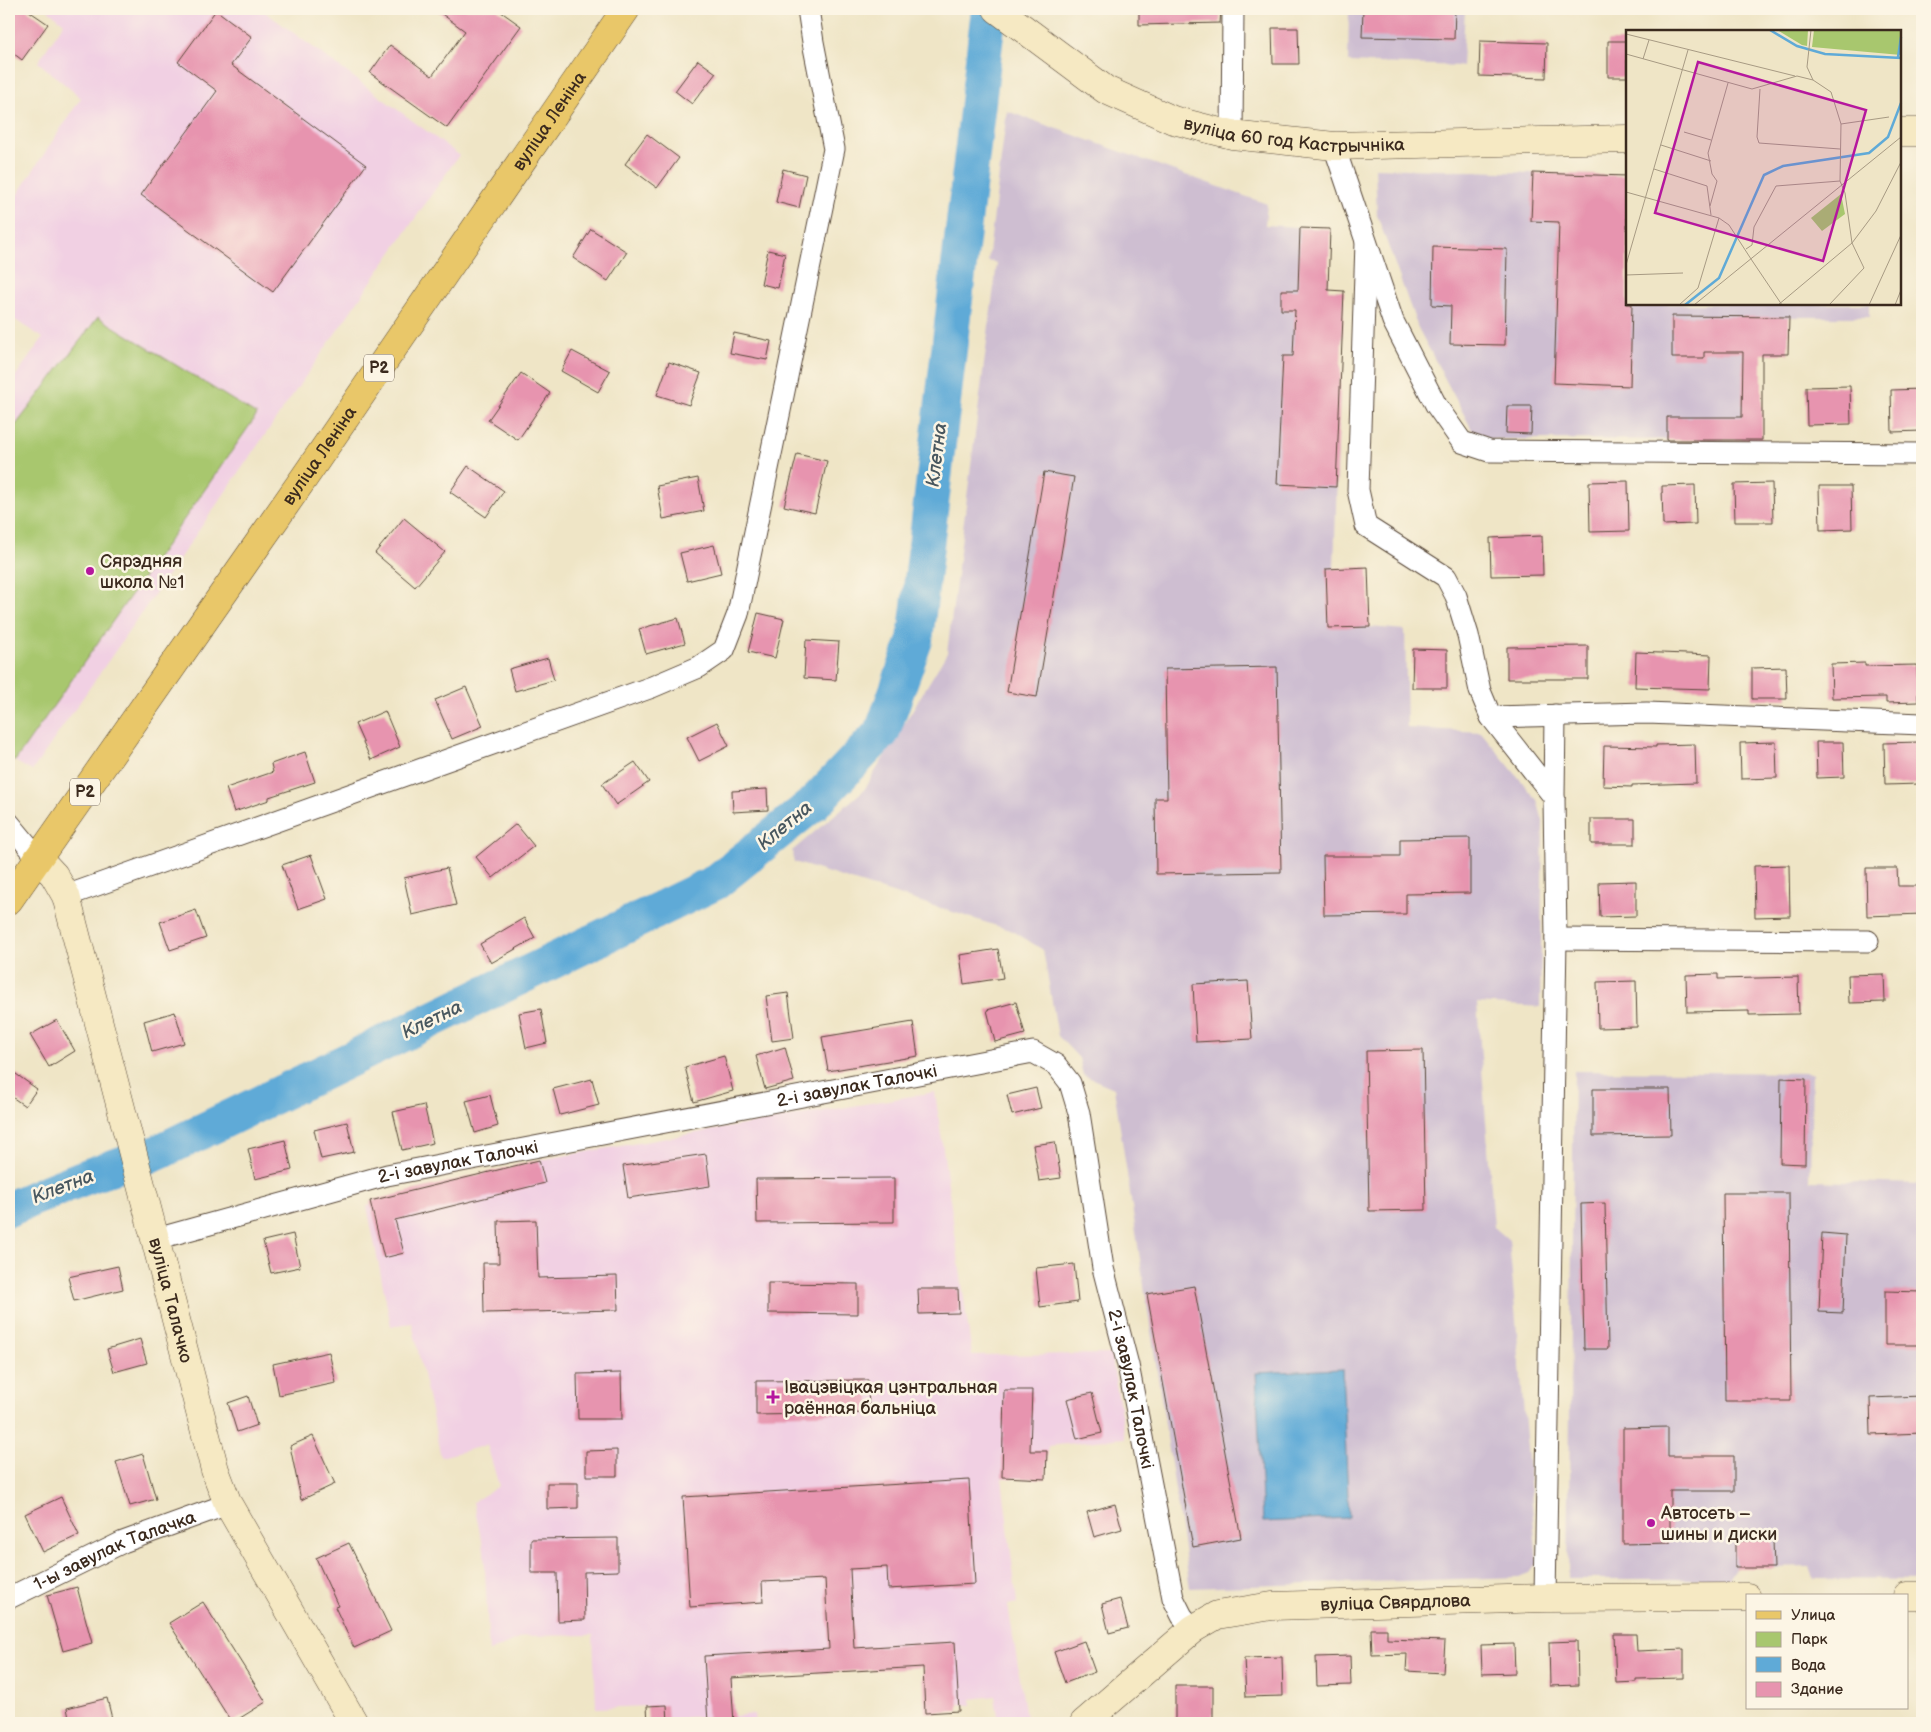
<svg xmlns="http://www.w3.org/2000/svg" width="1931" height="1732" font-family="'Balsamiq Sans',sans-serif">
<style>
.built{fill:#f1d0e3}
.industrial{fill:#cebed1}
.green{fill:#a8c76e;stroke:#727846}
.water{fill:#5faad7;stroke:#4d6a7a}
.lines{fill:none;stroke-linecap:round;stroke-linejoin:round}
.river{stroke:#5faad7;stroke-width:36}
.building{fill:#e794af}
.street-casing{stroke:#564637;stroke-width:23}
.secondary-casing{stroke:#564637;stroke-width:29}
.primary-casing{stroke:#564637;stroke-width:29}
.street{stroke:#fff;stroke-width:21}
.secondary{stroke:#f6e9c3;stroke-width:28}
.primary{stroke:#e9c769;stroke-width:28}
.poi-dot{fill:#b5179e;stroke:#fcf5e5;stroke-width:2}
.labels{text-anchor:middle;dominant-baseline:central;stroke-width:5;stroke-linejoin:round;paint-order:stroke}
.shield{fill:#fcf5e5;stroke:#75675a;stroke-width:1}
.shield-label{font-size:16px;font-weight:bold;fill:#3b2a1e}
.street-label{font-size:18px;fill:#3b2a1e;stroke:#fcf5e5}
.poi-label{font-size:18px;fill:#3b2a1e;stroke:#fcf5e5;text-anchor:start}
.water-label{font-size:19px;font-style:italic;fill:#48575f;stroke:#fcf5e5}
.inset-river{fill:none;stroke:#5faad7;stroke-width:2.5}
.inset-road{fill:none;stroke:#a79a83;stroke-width:1}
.view{fill:#b5179e;fill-opacity:0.15;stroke:#b5179e;stroke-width:2.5}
.inset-edge{fill:none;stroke:#3b2a1e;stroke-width:2.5}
</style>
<rect width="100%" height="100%" fill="#fcf5e5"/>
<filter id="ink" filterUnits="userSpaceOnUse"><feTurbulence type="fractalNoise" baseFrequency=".02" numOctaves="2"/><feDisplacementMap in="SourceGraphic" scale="10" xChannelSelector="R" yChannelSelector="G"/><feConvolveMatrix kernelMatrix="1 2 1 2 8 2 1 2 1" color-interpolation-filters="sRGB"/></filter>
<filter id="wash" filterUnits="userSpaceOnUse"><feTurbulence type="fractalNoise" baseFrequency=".0096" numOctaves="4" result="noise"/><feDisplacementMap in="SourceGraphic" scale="20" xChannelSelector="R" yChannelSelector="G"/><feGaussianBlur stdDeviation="1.12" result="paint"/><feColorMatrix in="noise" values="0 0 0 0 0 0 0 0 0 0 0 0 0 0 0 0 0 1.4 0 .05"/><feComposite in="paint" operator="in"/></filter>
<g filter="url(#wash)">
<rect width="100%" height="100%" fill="#efe5c6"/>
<path class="built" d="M47 9H261L459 155 32 771 9 758V385L43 338 9 316V207L81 98 38 62 64 23Z
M935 1092 972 1355 1111 1354 1125 1438 1048 1446 1046 1479 1002 1478 1017 1603 1008 1605 1027 1723H999L995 1696 971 1699 972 1705 959 1704V1711L925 1713 923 1667 732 1678 734 1716 754 1714 755 1723H702V1717H690L668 1720V1723H648L647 1706 596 1708 593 1635 525 1636 489 1652 484 1550 473 1502 499 1486 487 1445 441 1457 412 1323 391 1326 367 1206 371 1205 370 1201 539 1160Z"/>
<path class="industrial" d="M1349 9H1465L1462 66 1348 62Z
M1007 111 1267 204 1265 225 1330 229 1328 290 1344 291 1342 344 1316 357 1341 358 1334 568 1370 627 1405 630 1407 728 1481 732 1537 800 1543 821 1540 1007 1477 1003 1494 1227 1509 1240 1537 1563 1529 1573 1519 1577 1190 1588 1114 1088 1083 1075 1079 1058 1058 1036 1043 950 1013 931 794 862 792 851 864 790 947 653 997 263 988 261Z
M1375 168 1627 176V304H1869V317H1789L1788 354H1762V440L1477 439 1418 328 1377 215Z
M1574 1071 1812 1073 1810 1181 1922 1184V1580L1813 1579 1809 1566 1735 1568 1728 1579H1568Z"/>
<path class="green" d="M98 317 257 415 15 761 9 758V434Z"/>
<path class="water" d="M1342 1369 1349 1518 1263 1522 1256 1373Z"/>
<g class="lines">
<path class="river" d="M9 1209C57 1187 106 1168 157 1153L716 882 813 804 882 732 915 640 989 9"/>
</g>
<g id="blocks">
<path class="building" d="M9 9H26L48 24 22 60 9 50Z
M435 9H497L521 26 447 128 370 73 390 45 432 76 465 31Z
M1139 9H1221L1220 23 1139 25Z
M1363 9H1455L1454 39 1362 37Z
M216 10 252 37 231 65 366 165 273 292 141 195 217 91 178 62Z
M1272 28H1298L1299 64H1273Z
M1480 41 1547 43 1546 78 1479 76Z
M1608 41H1627V77H1608Z
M698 60 716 73 692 104 675 91Z
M647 134 679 158 657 188 625 164Z
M783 169 806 175 799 208 776 202Z
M1533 173 1627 176V304H1632L1630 386 1554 383 1559 222 1531 221Z
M1300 228 1330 229 1328 290 1344 291 1336 487 1277 484 1283 356H1293L1295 310H1281V290H1298Z
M591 229 627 252 608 281 573 258Z
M1433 247 1507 249 1505 345 1450 344 1451 306 1432 305Z
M768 250 785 254 778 288 761 284Z
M1672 316 1789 317 1788 354H1762V440H1667V417H1742L1743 352H1704V358H1672Z
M734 333 771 341 767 360 730 353Z
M572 351 610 371 598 392 561 371Z
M669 362 701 373 689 405 657 395Z
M521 373 550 393 518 440 488 420Z
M1850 386 1851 424 1807 425 1806 387Z
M1922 389V431L1892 432 1891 390Z
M1507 406H1532L1531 434 1506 433Z
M797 454 827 461 815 513 784 506Z
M468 466 504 491 486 517 450 492Z
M1044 472 1074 477 1037 697 1007 692Z
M698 478 704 511 663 519 657 486Z
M1628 481 1629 531 1590 532 1589 482Z
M1772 483 1773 522H1735L1734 484Z
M1695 485 1696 524 1663 525 1662 486Z
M1819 486H1851L1852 529 1820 530Z
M404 518 445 552 415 587 375 553Z
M1542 536 1543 575 1491 576 1490 538Z
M714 545 721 573 687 581 680 553Z
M1368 567 1370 627 1328 628 1326 569Z
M758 613 784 619 775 658 748 652Z
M678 618 685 643 646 654 639 629Z
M806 640 839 642 836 680 804 678Z
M1588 646V679H1507V647Z
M1413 649 1447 650V688H1412Z
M1636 652 1711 655 1710 689 1635 687Z
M548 658 554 680 515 691 509 669Z
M1865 663V666L1917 665 1918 702 1886 703V697L1832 698 1831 664Z
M1277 667 1281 872 1156 874 1155 798H1167L1165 669Z
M1786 667 1787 699H1752V668Z
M466 687 483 726 452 739 435 700Z
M385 711 400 747 371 760 355 724Z
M717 722 729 746 699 761 687 737Z
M1776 742 1777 778 1741 779 1740 743Z
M1816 742H1843L1844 777 1817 778Z
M1919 742 1920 784 1885 785 1884 743Z
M1695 744 1696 783 1632 785V787L1603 786 1604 746 1656 747V745Z
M305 752 315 782 269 797V800L234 812 226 788 273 772 271 764Z
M635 762 649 782 616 805 602 784Z
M767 789 768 810 733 812 732 791Z
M1591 819H1635V844H1591Z
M516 824 534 846 493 878 476 857Z
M1470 838V893L1406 894V914L1324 915 1323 856H1400V839Z
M311 855 327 899 298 909 282 865Z
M1789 865 1790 916 1755 917 1754 866Z
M447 868 456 905 412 915 404 878Z
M1866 868H1897L1898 886H1922V914L1867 916Z
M1636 881V916L1600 917 1599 882Z
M196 910 206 938 170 950 160 922Z
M524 918 535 938 491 963 480 944Z
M998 949 1003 978 964 984 960 955Z
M1718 974V979L1798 977 1799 1014 1749 1015V1011L1687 1012 1686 975Z
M1884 974 1885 1002 1849 1003 1848 975Z
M1248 981 1252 1039 1196 1042 1193 984Z
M1636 981 1637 1027 1598 1028 1597 982Z
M788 993 794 1038 772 1041 766 996Z
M1016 1002 1025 1034 995 1042 987 1010Z
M541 1009 547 1043 526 1048 519 1013Z
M175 1012 184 1043 152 1052 144 1021Z
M57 1020 75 1051 49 1067 30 1035Z
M913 1022 918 1056 828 1071 822 1037Z
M785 1047 794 1081 765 1089 756 1056Z
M1423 1050 1426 1210 1369 1211 1366 1051Z
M724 1056 733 1091 694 1102 685 1067Z
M9 1069 37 1089 25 1106 9 1095Z
M1781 1078 1806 1079 1805 1164 1780 1163Z
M592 1079 599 1105 560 1115 553 1089Z
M1036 1088 1041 1108 1012 1115 1007 1095Z
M1593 1089H1670L1671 1135 1593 1136Z
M490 1095 498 1126 475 1133 466 1101Z
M424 1105 433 1143 402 1150 393 1112Z
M347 1122 354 1152 321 1159 314 1130Z
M285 1140 292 1170 255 1179 248 1149Z
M1055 1142 1061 1178 1039 1181 1033 1145Z
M706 1154 710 1186 628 1198 623 1166Z
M539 1160 545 1183 395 1220 404 1253 384 1258 370 1201Z
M894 1178V1222L757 1223 756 1179Z
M1723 1193H1789L1791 1401H1725Z
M1605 1203 1608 1349H1584L1581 1204Z
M536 1220 538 1278 617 1276 618 1310 484 1313 483 1263H499L498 1221Z
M1822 1233 1846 1235 1843 1313 1819 1312Z
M293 1234 300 1267 271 1273 263 1241Z
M1074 1264 1078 1302 1040 1307 1036 1268Z
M118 1266 123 1289 74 1301 68 1277Z
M768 1283 858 1284V1314L768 1313Z
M1194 1286 1241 1538 1193 1547 1147 1294Z
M918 1289H958L959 1313 919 1314Z
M1885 1291 1922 1292V1345H1885Z
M140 1339 147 1363 114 1372 107 1349Z
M329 1352 336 1383 279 1395 273 1364Z
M621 1373 622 1419H578L577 1374Z
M868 1380 869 1413 756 1415V1381Z
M1004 1390H1032L1030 1451H1047L1046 1479 1002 1477Z
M1092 1393 1102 1433 1077 1439 1067 1399Z
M248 1396 257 1425 237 1432 228 1403Z
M1922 1396V1433L1871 1435 1870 1398Z
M1668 1427V1456H1734V1491H1670V1543L1623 1544V1428Z
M313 1436 335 1484 301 1500 290 1446Z
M617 1450V1476H586V1451Z
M143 1454 156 1499 130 1506 116 1462Z
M969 1480 975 1584 888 1589 887 1567 850 1569 854 1648 955 1642 959 1711 925 1713 923 1667 731 1678 734 1723H708L704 1656 829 1649 825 1579 762 1582 763 1602 690 1607 683 1497Z
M547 1483H578V1508L547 1509Z
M61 1497 79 1535 43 1552 25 1514Z
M1115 1504 1122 1529 1094 1537 1087 1512Z
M618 1538V1571L584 1572 585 1620 558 1621 557 1573H531V1539Z
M1773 1540 1774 1568H1735V1541Z
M349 1543 391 1631 354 1648 335 1607 338 1606 316 1558Z
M77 1587 92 1643 63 1651 47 1595Z
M1120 1599 1128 1628 1109 1633 1102 1604Z
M203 1602 266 1702 232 1723 169 1623Z
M1371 1629H1387V1639L1445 1641 1443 1673 1406 1671 1407 1654 1372 1655Z
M1614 1634H1636L1637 1651 1684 1649V1678L1637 1679V1682L1616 1683Z
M1084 1641 1095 1672 1065 1683 1054 1652Z
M1577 1641 1578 1685 1550 1686 1549 1642Z
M1514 1644 1515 1673 1482 1674 1481 1645Z
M1350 1656 1351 1685 1317 1686 1316 1657Z
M1282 1657 1283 1696 1246 1697 1244 1658Z
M1175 1686H1213V1722H1175Z
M107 1698 113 1723H70L67 1708Z
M667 1705 668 1723H648L647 1706Z"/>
</g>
</g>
<g filter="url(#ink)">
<use href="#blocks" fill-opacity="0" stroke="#564637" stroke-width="1"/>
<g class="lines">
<defs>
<g id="street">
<path d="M1232 135 1233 9"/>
<path d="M1334 146 1393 321 1436 405 1462 442 1489 451 1922 454"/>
<path d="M1366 242 1358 490 1366 526 1446 577 1456 596 1468 635 1480 691 1491 717 1554 797 1556 939 1545 1598"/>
<path d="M1491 717 1647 713 1922 724"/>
<path d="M1554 797 1555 715"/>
<path d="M9 823 38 858"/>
<path d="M66 896 652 687 699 667 724 650 738 614 834 149 813 42 808 9"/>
<path d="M1556 939 1868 941"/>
<path id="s1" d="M156 1239 387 1175 1033 1052 1056 1065 1070 1083 1079 1113 1103 1268 1128 1365 1173 1598 1182 1616 1193 1629"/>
<path id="s2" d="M9 1598 123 1542 228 1504"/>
</g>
<g id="secondary">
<path id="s3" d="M997 9 1106 90 1173 120 1232 135 1334 146 1627 139"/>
<path d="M1900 132H1922"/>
<path id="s4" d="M38 858 54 875 66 896 215 1470 228 1504 354 1723"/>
<path d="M1907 1596H1922"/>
<path id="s5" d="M1084 1723 1193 1629 1217 1615 1272 1606 1545 1598 1747 1597"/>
</g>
<g id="primary">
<path id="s6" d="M9 900 304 478 626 9"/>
</g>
</defs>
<use href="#street" class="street-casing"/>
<use href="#secondary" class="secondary-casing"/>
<use href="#primary" class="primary-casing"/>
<use href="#street" class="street"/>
<use href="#secondary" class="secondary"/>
<use href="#primary" class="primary"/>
</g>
</g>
<g class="poi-dot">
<circle cx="90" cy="571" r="5"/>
<path d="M770.5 1389.5h5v5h5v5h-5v5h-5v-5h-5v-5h5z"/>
<circle cx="1651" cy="1523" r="5"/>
</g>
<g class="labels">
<g class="shield">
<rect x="364" y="354.5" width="30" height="27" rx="4"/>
<rect x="70" y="778.5" width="30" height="27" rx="4"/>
</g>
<g class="shield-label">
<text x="379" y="368">Р2</text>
<text x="85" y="792">Р2</text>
</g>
<g class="street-label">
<text stroke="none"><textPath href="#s6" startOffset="948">вуліца Леніна</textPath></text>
<text stroke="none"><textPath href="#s3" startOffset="332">вуліца 60 год Кастрычніка</textPath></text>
<text stroke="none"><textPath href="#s6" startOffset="542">вуліца Леніна</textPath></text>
<text stroke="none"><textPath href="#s1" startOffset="718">2-і завулак Талочкі</textPath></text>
<text stroke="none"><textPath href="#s1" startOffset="312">2-і завулак Талочкі</textPath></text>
<text stroke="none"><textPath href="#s4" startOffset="465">вуліца Талачко</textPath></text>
<text stroke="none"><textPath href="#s1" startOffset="1259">2-і завулак Талочкі</textPath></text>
<text stroke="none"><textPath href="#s2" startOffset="116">1-ы завулак Талачка</textPath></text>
<text stroke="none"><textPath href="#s5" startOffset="351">вуліца Свярдлова</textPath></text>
</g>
<g class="poi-label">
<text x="100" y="561">Сярэдняя<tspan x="100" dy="21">школа №1</tspan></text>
<text x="784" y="1387">Івацэвіцкая цэнтральная<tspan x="784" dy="21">раённая бальніца</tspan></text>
<text x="1661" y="1513">Автосеть –<tspan x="1661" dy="21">шины и диски</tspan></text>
</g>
<g class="water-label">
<text transform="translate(937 455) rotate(-83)">Клетна</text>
<text transform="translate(785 826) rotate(-40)">Клетна</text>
<text transform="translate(432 1020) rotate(-26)">Клетна</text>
<text transform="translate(63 1187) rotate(-21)">Клетна</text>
</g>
</g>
<g transform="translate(1626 30)">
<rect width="275" height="275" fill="#efe5c6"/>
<path d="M151 0H182L181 16 176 15ZM188 0H275V25L186 17ZM215 164 219 184 196 201 185 188Z" fill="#a8c76e"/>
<path class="inset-river" d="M144 0 171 16 199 24 275 28M272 27 275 7M59 275 93 248 138 145 157 136 243 123 262 107 275 73"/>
<path class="inset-road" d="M185 0 181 37 187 50M0 4 169 46M0 24 126 59 171 46 187 50 205 62 215 94 214 151 219 163 226 213 238 238 203 275M17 29 23 10M134 59 131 107 133 113 214 119M215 94 263 87M58 102 85 110M35 115 85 131M28 139 81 156 85 185M0 162 93 188 103 195 125 229M84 176 91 151 86 144 82 123 102 53M120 219 126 215 128 197 150 156 214 151M125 229 156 275M0 235 62 20M0 245 57 243M53 275 72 258 93 188M68 275 275 107M152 275 226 213 250 181 275 132M243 275 275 205M269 275 275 260"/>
<path class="view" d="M72 32 240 80 197 231 29 183Z"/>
<rect width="275" height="275" class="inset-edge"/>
</g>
<rect width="1931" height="1732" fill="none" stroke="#fcf5e5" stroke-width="30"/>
<rect x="1746" y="1594" width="162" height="115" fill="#fcf5e5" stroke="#afa495"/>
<rect x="1756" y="1611" width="25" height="8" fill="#e9c769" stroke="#afa495"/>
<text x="1791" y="1620" font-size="15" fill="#3b2a1e">Улица</text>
<rect x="1756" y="1632" width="25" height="15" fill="#a8c76e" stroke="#afa495"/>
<text x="1791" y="1644" font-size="15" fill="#3b2a1e">Парк</text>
<rect x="1756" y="1657" width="25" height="15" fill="#5faad7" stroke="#afa495"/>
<text x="1791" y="1670" font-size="15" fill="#3b2a1e">Вода</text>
<rect x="1756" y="1682" width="25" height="15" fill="#e794af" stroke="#afa495"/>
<text x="1791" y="1694" font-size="15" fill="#3b2a1e">Здание</text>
</svg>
